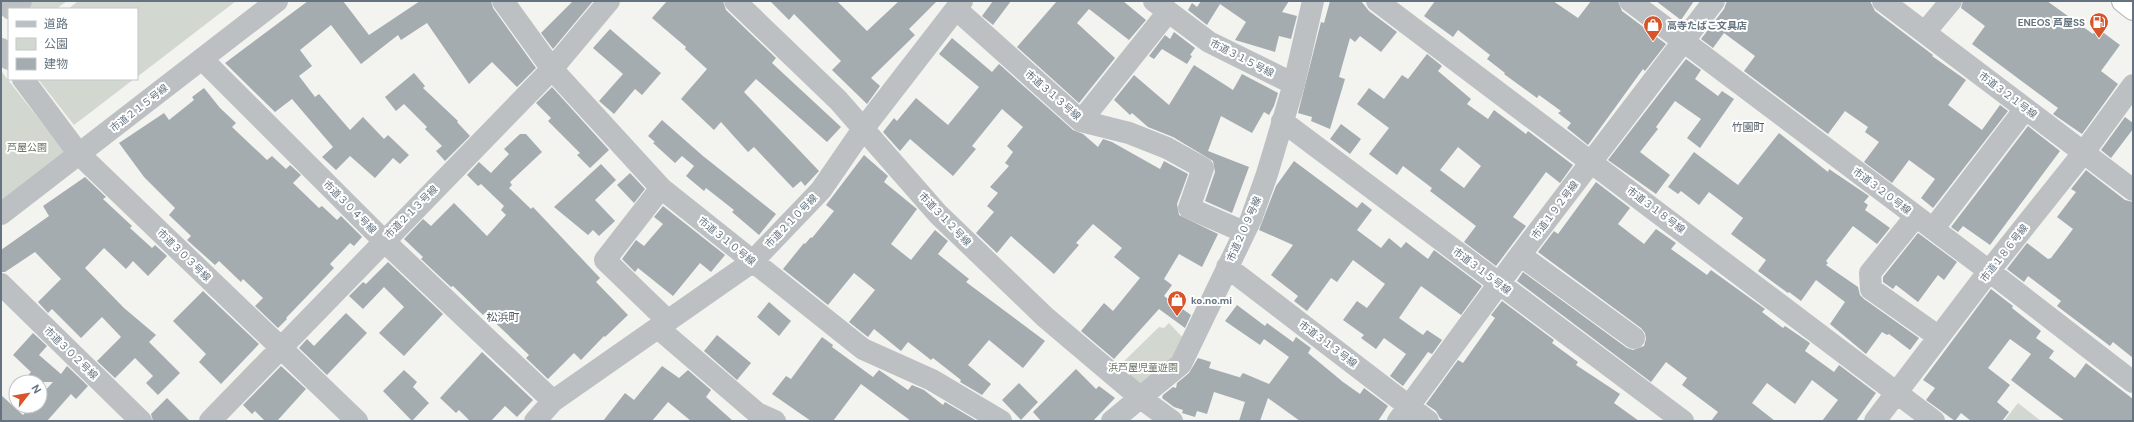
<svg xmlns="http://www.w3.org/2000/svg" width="2134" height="422" font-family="'DM Sans','Noto Sans JP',sans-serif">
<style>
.green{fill:#d2d8cf}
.building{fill:#a4acb0;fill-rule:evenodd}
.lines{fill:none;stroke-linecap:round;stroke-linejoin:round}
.highway-casing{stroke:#afb3b6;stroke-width:24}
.minor{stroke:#bcc0c3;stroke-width:22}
.highway{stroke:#fff;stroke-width:22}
.labels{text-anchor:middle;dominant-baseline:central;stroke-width:4;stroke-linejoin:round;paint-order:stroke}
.poi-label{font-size:10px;font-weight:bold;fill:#64737f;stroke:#fff;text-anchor:start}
.street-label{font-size:10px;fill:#64737f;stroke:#fff}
.park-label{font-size:10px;fill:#667662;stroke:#fff}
.neighbourhood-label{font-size:11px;fill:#515c64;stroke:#fff}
</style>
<rect width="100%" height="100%" fill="#f3f3ef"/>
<path class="green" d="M34 1H67L56 9H23Z
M78 1H236L137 77V9H68Z
M1 71 65 152 1 202Z
M38 79H134L74 125Z
M1169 323 1186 341 1147 390 1115 370 1159 327 1164 328Z
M2018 403 2041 421H2004Z"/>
<path class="building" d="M308 1H343L369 35 420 1H491L493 8 536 68 517 87 492 62 469 84 427 23 401 40 398 35 361 64 331 25 300 50 312 66 299 76 315 97 319 94 350 130 363 117 384 139 388 135 409 155 400 164 393 158 375 178 350 156 336 170 322 157 333 147 292 99 275 112 225 63Z
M573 1H593L553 49 541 33Z
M667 1H723L726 10 776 58 772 63 841 127 827 142 756 79 744 92 819 171 805 186 801 181 793 188 754 147 748 152 721 122 714 130 681 99 707 69 685 49 686 47 652 18Z
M770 1H837L867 31 899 1H937L909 29 915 35 871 78 880 86 867 104 832 70 841 61 794 14 789 20Z
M993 1H1011L993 25 982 16Z
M1057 1H1123L1146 20 1129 40 1089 9 1077 23 1115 58 1079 103 1017 47Z
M1201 1H1289L1282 12 1297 16 1291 39 1279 36 1275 52 1235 40 1246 22 1220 4 1207 25 1188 10 1192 3 1197 7Z
M1330 1H1361L1369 11 1397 32 1381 52 1360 36 1355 42 1350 38 1339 77 1345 79 1330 129 1311 121 1312 117 1298 113 1321 22 1324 23Z
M1435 1H1553L1578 18 1591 1H1618L1622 11 1666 44 1645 71 1643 69 1588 145 1567 128 1571 123 1558 113 1561 111 1539 95 1537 98 1504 74 1505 73 1487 59 1490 55 1458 30 1453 37 1424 16Z
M1656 1H1694L1681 20Z
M1727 1H1870L1875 11 1933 55 1932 56 1966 80 1948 105 1982 130 2000 105 2008 111 1933 208 1921 198 1935 179 1909 160 1892 183 1864 162 1879 142 1865 132 1868 127 1845 111 1828 134 1744 71 1755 56 1724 33 1713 48 1701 39 1724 9Z
M1963 1H2047L2093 34 2097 28 2120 45 2101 71 2118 84 2082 134 2053 114 2058 108 1972 44 1985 26 1961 8Z
M610 29 661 73 642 95 635 89 614 114 599 101 623 74 593 48Z
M1174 32 1195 48 1190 55 1192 56 1187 64 1162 49 1154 59 1149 56 1165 35 1170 39Z
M952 38 992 72 999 64 1073 130 1083 134 1098 147 1103 139 1112 142 1160 169 1164 161 1188 174 1177 204 1179 215 1218 234 1202 267 1179 254 1164 279 1172 285 1164 296 1191 315 1185 328 1159 309 1114 359 1081 331 1104 303 1113 311 1140 278 1114 257 1122 248 1093 224 1076 243 1079 245 1054 274 1011 236 997 253 976 233 994 212 987 206 998 193 990 187 1009 166 1005 163 1013 152 1007 146 1023 127 1002 109 972 146 976 149 953 176 910 139 900 151 883 132 894 118 897 121 916 98 948 125 979 87 939 54Z
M1427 54 1442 66 1438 71 1471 99 1467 104 1488 119 1494 110 1526 134 1528 131 1573 165 1560 183 1546 172 1513 217 1526 226 1496 266 1464 242 1476 226 1430 191 1432 188 1403 166 1397 175 1369 154 1389 128 1357 104 1369 88 1384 99 1402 75 1408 79ZM1458 147 1481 166 1464 188 1440 170Z
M1686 59 1701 70 1695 79 1718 96 1722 91 1734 99 1700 148 1687 138 1701 119 1675 101 1656 127 1658 129 1640 152 1670 175 1656 194 1608 160Z
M1194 65 1233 90 1242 74 1278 93 1274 106 1269 115 1264 112 1252 133 1221 116 1208 151 1249 167 1232 213 1205 201 1215 172 1213 161 1173 137 1148 127 1132 113 1130 115 1114 100 1134 75 1169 105Z
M414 73 425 86 423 88 458 121 457 122 470 136 445 161 436 151 442 146 425 129 427 127 404 104 396 111 385 97Z
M552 87 609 150 590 168 577 155 580 153 548 121 551 118 536 103Z
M204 88 220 108 236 123 232 127 267 160 272 156 286 169 290 165 301 175 293 183 319 208 322 206 337 220 341 216 362 237 354 246 350 243 330 264 334 268 286 318 287 319 278 328 255 306 263 298 243 279 241 282 219 261 215 265 187 240 191 236 169 215 175 208 144 177 119 143 164 113 169 120 194 100 192 97Z
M2125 117 2133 123V129L2111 158 2101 150Z
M662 120 703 156 776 214 759 235 732 212 734 210 706 188 704 191 686 176 694 166 682 156 675 163 653 143 655 142 648 136Z
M1341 124 1361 139 1350 154 1330 139Z
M2028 126 2060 151 1990 245 1963 226 1958 232 1951 227Z
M1779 133 1828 172 1829 169 1869 196 1864 202 1868 205 1865 210 1890 228 1877 244 1853 226 1826 261 1828 263 1826 265 1858 287 1860 295 1864 299 1919 338 1910 350 1889 334 1887 335 1882 332 1866 354 1830 324 1845 302 1816 280 1801 301 1789 292 1788 293 1758 271 1766 260 1731 234 1743 218 1709 192 1699 205 1681 191 1678 194 1668 187 1694 152 1738 185Z
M520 134H526L542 152 510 182 512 185 509 188 531 209 533 207 600 278 596 282 628 315 605 337 604 336 581 360 574 353 548 379 526 358 529 355 485 313 483 315 453 286 451 287 421 259 423 257 404 239 423 219 431 226 454 203 487 236 506 215 501 210 504 206 481 184 478 186 467 175 479 162 491 173 509 154 504 149Z
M864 155 888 176 884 182 917 209 891 244 911 260 935 230 948 241 938 254 969 279 966 282 1045 341 1023 368 989 340 968 365 991 384 982 395 960 382 961 380 933 358 931 360 908 342 901 351 874 329 868 337 849 322 875 290 854 273 828 305 783 269 804 243 805 244 811 237 812 238 834 211 826 205Z
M1294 161 1357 208 1362 202 1372 210 1357 230 1381 248 1389 238 1401 248 1406 242 1428 259 1434 250 1482 286 1461 315 1421 286 1399 318 1423 335 1427 330 1442 340 1432 354 1428 352 1403 386 1390 376 1406 354 1384 338 1376 349 1361 338 1364 335 1343 320 1357 301 1367 308 1385 284 1353 260 1337 282 1331 278 1307 311 1294 301 1298 296 1271 275 1293 245 1259 230 1276 186Z
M601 164 616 180 595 200 615 221 599 236 593 230 588 235 554 207Z
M2086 170 2125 200 2133 202V358L2113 342 2110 346 2057 306 2061 301 2028 276 2024 282 2007 269 2027 243 2048 259 2051 258 2073 229 2057 217 2076 192 2071 189Z
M630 173 645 189 634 203 617 185Z
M85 177 106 197 103 199 132 226 130 228 152 248 155 245 167 256 148 276 133 261 126 269 104 248 85 268 124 308 156 335 149 342 180 373 158 395 146 383 153 376 135 358 115 378 97 361 121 337 102 317 81 338 52 309 48 313 38 302 61 279 35 252 5 272H1V250L49 216 43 206Z
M1596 182 1630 208 1618 224 1644 244 1656 229 1676 243 1671 249 1707 275 1711 270 1765 309 1762 312 1783 328 1785 326 1810 343 1805 351 1834 372 1839 365 1876 393 1856 421H1822L1838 400 1812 380 1795 404 1767 383 1752 403 1775 421H1711L1718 412 1682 385 1687 378 1666 362 1651 382 1517 281 1523 272 1627 348 1633 350 1644 346 1646 339 1645 333 1641 328 1538 252 1554 231 1558 234Z
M663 206 725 255 711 272 700 263 673 296 638 268 635 272 622 259 636 240 644 246 663 224 654 217Z
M1918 233 1957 262 1944 280 1938 275 1918 302 1896 285 1893 289 1883 282V277Z
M388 262 443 314 404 356 379 333 404 307 384 287 363 309 349 296 363 282 366 284Z
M1991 289 2013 306 2012 308 2041 331 2036 338 2054 351 2049 358 2075 378 2086 363 2133 399V421H2065L2011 380 2031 354 2010 339 1988 368 2010 385 1997 402 2009 412 2002 421H1971L1961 413 1955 421 1926 400 1935 388 1923 380Z
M203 291 259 344 221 384 199 362 206 354 173 321Z
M1502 301 1554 340 1552 343 1578 362 1576 365 1620 394 1614 403 1639 421H1444L1440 418 1436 411 1426 404 1458 360 1463 363 1495 318 1491 315Z
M769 302 791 321 779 336 757 317Z
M1237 305 1265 326 1267 323 1293 342 1296 337 1311 348 1308 353 1343 382 1360 394 1364 388 1388 406 1378 421H1300L1268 398 1260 421H1239L1245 402 1214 392 1207 414 1197 411 1195 417 1182 413 1183 410 1174 407 1162 398 1163 395 1173 387 1176 388 1177 383 1189 373 1198 358 1211 362 1209 368 1242 378 1240 377 1243 373 1269 384 1289 357 1264 339 1260 345 1225 321Z
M346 313 367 333 327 375 299 348 307 339 314 346Z
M33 333 47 346 39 355 61 374 67 366 88 386 76 399 71 394 47 421H1V395L23 415 31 406H40V396L53 382H22L31 372 13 355Z
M717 335 751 363 737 380 704 351Z
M822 337 833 345 832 347 873 377 879 370 908 390 912 385 924 390 943 405 945 402 977 421H911L861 384 833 421H811L772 394 786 376 791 379Z
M482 352 533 400 517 417 505 406 491 421H470L459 410 456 413 440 398Z
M281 366 306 389 277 421H265L255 411 252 414 243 405Z
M662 366 679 378 688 370 711 390 706 397 733 421H691L668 402 652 421H603L625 393 634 400Z
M1076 369 1096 389 1099 386 1115 398 1093 421H1041L1033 412Z
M404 370 417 382 413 387 429 403 412 421 383 391Z
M1019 383 1038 402 1021 420 1002 400Z
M167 398 190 421H153L151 414Z"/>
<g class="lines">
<defs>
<path id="highway" d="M2123 1 2133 9"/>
</defs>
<use href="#highway" class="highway-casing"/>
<path class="minor" d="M503 1 552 69 661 188 863 349 932 380 1001 421
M735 1 838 100 938 214 1045 317 1142 399 1172 421
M1154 1 1209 42 1294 84
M1377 1 1934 421
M1630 1 1989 271 2133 382
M1883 1 2133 190
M11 9 21 1
M956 9 1081 121 1129 133 1167 148 1203 168 1189 208 1244 232
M1925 32 1951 1
M1 49 9 59
M202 59 383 240 553 401
M23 79 79 154 357 421
M1081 121 1168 12
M1282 121 1683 421
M661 188 605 260 668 321
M1 214 277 1
M1916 216 1870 273 1871 289 1939 337
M1933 229 2025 109
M1520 255 1634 338
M1227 267 1428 421
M1 284 141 421
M658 328 757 413 775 421
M210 421 552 69 609 1
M535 421 553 401 752 262 821 190 863 129 962 1
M1112 421 1181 364 1251 219 1267 174 1294 84 1313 1
M1398 421 1520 255 1714 1
M1875 421 1989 271 2084 152 2133 85"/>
<use href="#highway" class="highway"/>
</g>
<defs>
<symbol id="fuel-pin" viewBox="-11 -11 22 30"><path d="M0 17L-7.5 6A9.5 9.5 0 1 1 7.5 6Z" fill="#d8552b" stroke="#fff"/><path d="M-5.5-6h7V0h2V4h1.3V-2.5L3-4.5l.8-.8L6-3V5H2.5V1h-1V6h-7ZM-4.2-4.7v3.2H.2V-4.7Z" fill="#fff"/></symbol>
<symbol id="shop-pin" viewBox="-11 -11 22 30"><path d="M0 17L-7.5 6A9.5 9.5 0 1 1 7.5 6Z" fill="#d8552b" stroke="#fff"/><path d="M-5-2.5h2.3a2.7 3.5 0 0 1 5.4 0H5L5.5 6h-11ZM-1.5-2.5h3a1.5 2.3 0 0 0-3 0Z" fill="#fff"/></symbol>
</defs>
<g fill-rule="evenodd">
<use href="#fuel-pin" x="2088" y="11" width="22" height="30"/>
<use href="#shop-pin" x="1642" y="14" width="22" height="30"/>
<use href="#shop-pin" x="1166" y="289" width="22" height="30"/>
</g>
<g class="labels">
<g class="poi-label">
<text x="2085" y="22" text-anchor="end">ENEOS 芦屋SS</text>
<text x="1667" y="25">高寺たばこ文具店</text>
<text x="1191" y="300">ko.no.mi</text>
</g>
<g class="street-label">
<text transform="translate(1242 58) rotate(27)">市道３１５号線</text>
<text transform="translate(1053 95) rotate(41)">市道３１３号線</text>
<text transform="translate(2008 95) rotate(37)">市道３２１号線</text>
<text transform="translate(139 108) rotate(-38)">市道２１５号線</text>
<text transform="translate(1882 191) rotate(37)">市道３２０号線</text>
<text transform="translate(350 207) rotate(45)">市道３０４号線</text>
<text transform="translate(1555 210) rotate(-53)">市道１９２号線</text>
<text transform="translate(1656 210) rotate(37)">市道３１８号線</text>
<text transform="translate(411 212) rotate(-45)">市道２１３号線</text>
<text transform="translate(945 219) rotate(46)">市道３１２号線</text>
<text transform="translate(791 221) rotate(-46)">市道２１０号線</text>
<text transform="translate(1244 229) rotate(-66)">市道２０９号線</text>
<text transform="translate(727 241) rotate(39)">市道３１０号線</text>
<text transform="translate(2004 253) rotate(-52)">市道１８６号線</text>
<text transform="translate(184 255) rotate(44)">市道３０３号線</text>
<text transform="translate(1482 271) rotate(37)">市道３１５号線</text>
<text transform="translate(1328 344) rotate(37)">市道３１３号線</text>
<text transform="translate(71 353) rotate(44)">市道３０２号線</text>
</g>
<g class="park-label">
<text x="27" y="147">芦屋公園</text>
<text x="1143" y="367">浜芦屋児童遊園</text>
</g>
<g class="neighbourhood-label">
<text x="1748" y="127">竹園町</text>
<text x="503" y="317">松浜町</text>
</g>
</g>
<rect width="2134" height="422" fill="none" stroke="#64737f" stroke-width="4"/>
<rect x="8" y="8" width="130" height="72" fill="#ffffff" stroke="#c1c7cc"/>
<rect x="16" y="21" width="20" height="6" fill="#bcc0c3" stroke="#c1c7cc"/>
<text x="44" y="28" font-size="12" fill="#64737f">道路</text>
<rect x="16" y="38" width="20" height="12" fill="#d2d8cf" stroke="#c1c7cc"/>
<text x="44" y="48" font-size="12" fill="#64737f">公園</text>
<rect x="16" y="58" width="20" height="12" fill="#a4acb0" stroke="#c1c7cc"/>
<text x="44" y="68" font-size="12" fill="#64737f">建物</text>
<g transform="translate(28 394) rotate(59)"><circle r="19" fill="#ffffff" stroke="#c1c7cc"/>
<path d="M0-3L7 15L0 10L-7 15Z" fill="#d8552b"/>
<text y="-6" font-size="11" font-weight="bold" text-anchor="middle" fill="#64737f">N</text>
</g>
</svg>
